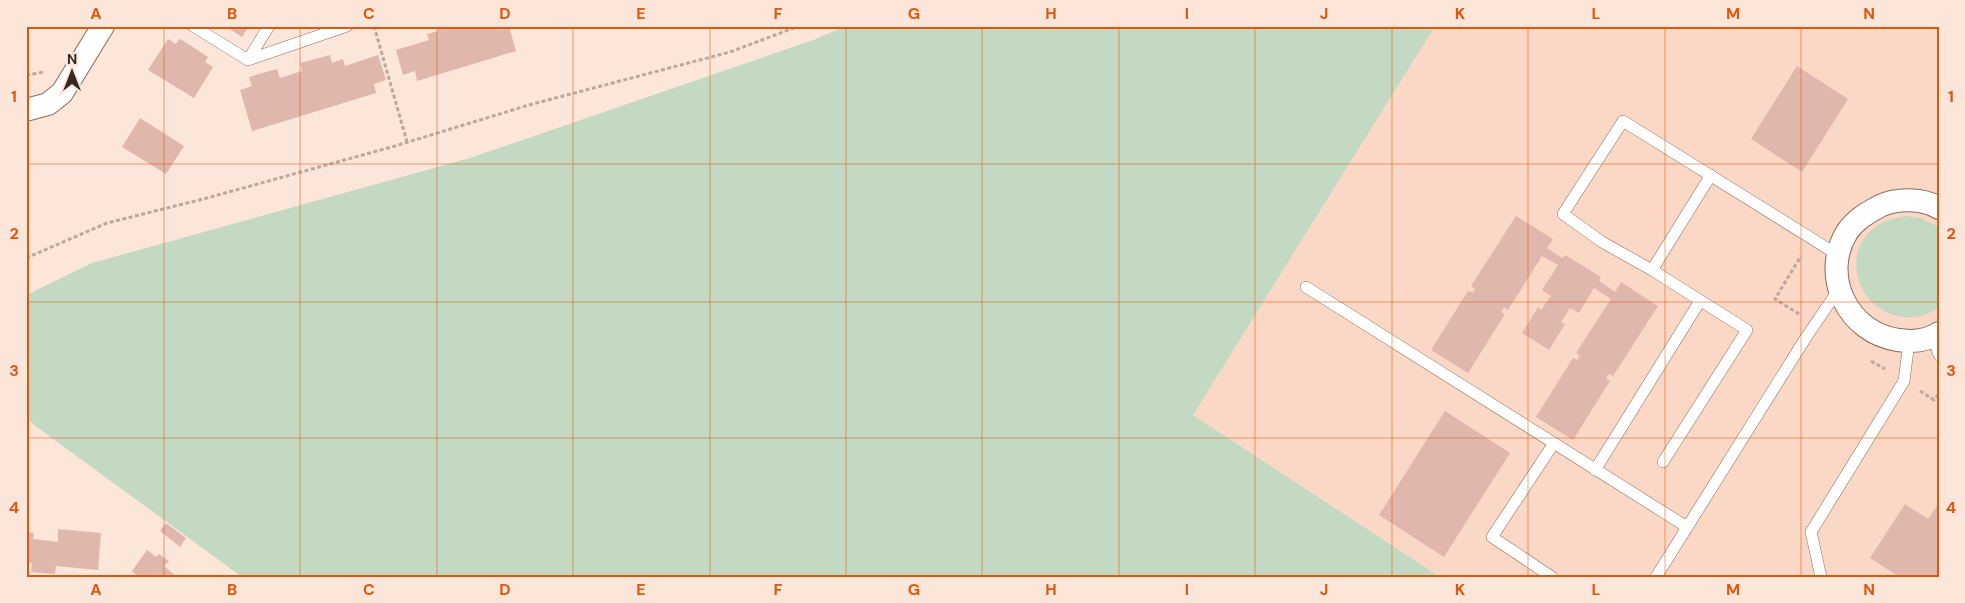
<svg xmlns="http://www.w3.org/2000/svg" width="1965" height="603" font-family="'DM Sans',sans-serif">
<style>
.built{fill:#fbd7c5}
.green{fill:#c4d9c2}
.building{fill:#e0b7ad}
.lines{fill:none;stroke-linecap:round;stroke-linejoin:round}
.lane-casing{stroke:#8b6a59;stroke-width:12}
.street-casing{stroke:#8b6a59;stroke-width:24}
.path{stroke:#bca89e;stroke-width:3;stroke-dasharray:4 2.5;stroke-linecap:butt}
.lane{stroke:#fff;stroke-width:11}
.street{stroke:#fff;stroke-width:22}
.grid{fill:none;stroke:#df570d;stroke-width:1;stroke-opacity:0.55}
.neatline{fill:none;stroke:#df570d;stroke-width:2}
.grid-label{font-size:16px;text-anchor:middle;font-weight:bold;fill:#df570d}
</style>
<rect width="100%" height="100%" fill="#fce5d9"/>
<path class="built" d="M1435 26H1939V577H1440L1193 415Z"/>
<path class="green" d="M845 26H1435L1193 415 1440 577H242L26 419V295L92 263 470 158 816 39Z
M1906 216 1921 218 1939 227V307C1929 315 1915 319 1903 317 1855 311 1838 247 1880 224 1889 219 1897 218 1906 216Z"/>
<path class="building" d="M225 26H249L242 37Z
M436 26H509L516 51 417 81 415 71 403 75 396 50 429 40 427 34 438 31Z
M168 39 176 44 179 39 182 40 208 57 205 62 213 67 194 98 148 70Z
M330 55 332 63 343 59 345 66 378 55 386 80 374 84 376 93 252 131 240 90 252 86 249 77 277 69 280 78 302 71 300 63Z
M1797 66 1848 99 1802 172 1751 139Z
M140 118 184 146 166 174 122 147Z
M1516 216 1553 239 1547 248 1562 258 1565 255 1601 277 1599 281 1615 292 1621 282 1658 306 1613 376 1609 374 1606 378 1610 381 1573 440 1536 417 1573 358 1577 360 1580 356 1576 353 1611 299 1594 288 1579 313 1570 308 1561 322 1565 324 1549 350 1522 333 1538 307 1541 310 1551 296 1542 290 1558 265 1542 256 1508 310 1504 307 1501 312 1505 314 1468 373 1431 350 1468 291 1473 293 1475 289 1471 286Z
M1445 411 1510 453 1444 557 1379 515Z
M1939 503V577H1900L1870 558 1905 504 1928 519Z
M166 523 186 538 180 547 160 531Z
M58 529 101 533 98 570 56 566 55 574 31 572 32 563 26 562V532L34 533 33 539 58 542Z
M147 550 156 557 159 554 169 561 164 566 177 577H139L132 571Z"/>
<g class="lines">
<defs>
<path id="lane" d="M193 26 248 60
M248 60 347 26
M248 60 269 26
M1652 270 1711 175
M1306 287 1687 527
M1933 337 1939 355
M1663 462 1747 330 1652 270 1602 242 1563 214 1623 121 1838 255
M1595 470 1700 301
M1552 577 1492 537 1554 443
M1656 577 1805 339 1839 289
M1821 577 1811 532 1904 381 1909 342"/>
<path id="street" d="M26 110 48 104 62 93 103 26
M1939 208C1923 198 1896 198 1880 206 1867 213 1855 220 1847 232 1820 276 1848 333 1898 340 1912 342 1927 341 1939 333"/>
</defs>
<use href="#lane" class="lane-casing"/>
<use href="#street" class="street-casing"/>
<path class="path" d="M374 26 407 142
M26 75 45 72
M26 258 107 223 207 198 395 146 529 105 730 52 799 26
M1799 314 1775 299 1801 256
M1871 361 1885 369
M1920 391 1934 400 1939 394"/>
<use href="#lane" class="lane"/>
<use href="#street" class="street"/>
</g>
<path class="grid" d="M164 26V577M300 26V577M437 26V577M573 26V577M710 26V577M846 26V577M982 26V577M1119 26V577M1255 26V577M1392 26V577M1528 26V577M1665 26V577M1801 26V577M26 164H1939M26 302H1939M26 438H1939"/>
<rect width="1965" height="603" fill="none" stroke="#fce5d9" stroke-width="55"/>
<g transform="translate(72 72)" stroke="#fce5d9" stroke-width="4" paint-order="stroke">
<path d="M0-4L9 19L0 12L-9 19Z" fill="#372922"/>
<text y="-8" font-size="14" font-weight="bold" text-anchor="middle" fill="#372922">N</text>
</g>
<rect x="28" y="28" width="1910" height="548" class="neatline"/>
<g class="grid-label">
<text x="96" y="19">A</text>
<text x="232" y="19">B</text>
<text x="369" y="19">C</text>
<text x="505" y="19">D</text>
<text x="641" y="19">E</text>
<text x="778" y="19">F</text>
<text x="914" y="19">G</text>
<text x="1051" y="19">H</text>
<text x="1187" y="19">I</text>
<text x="1324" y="19">J</text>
<text x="1460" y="19">K</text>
<text x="1596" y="19">L</text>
<text x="1733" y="19">M</text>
<text x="1869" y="19">N</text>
<text x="14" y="102">1</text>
<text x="1951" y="102">1</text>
<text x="14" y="239">2</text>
<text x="1951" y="239">2</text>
<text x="14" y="376">3</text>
<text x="1951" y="376">3</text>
<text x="14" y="513">4</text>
<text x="1951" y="513">4</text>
<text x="96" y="595">A</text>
<text x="232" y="595">B</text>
<text x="369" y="595">C</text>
<text x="505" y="595">D</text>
<text x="641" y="595">E</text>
<text x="778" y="595">F</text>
<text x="914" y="595">G</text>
<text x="1051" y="595">H</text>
<text x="1187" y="595">I</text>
<text x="1324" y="595">J</text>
<text x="1460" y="595">K</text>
<text x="1596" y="595">L</text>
<text x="1733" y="595">M</text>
<text x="1869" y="595">N</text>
</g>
</svg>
